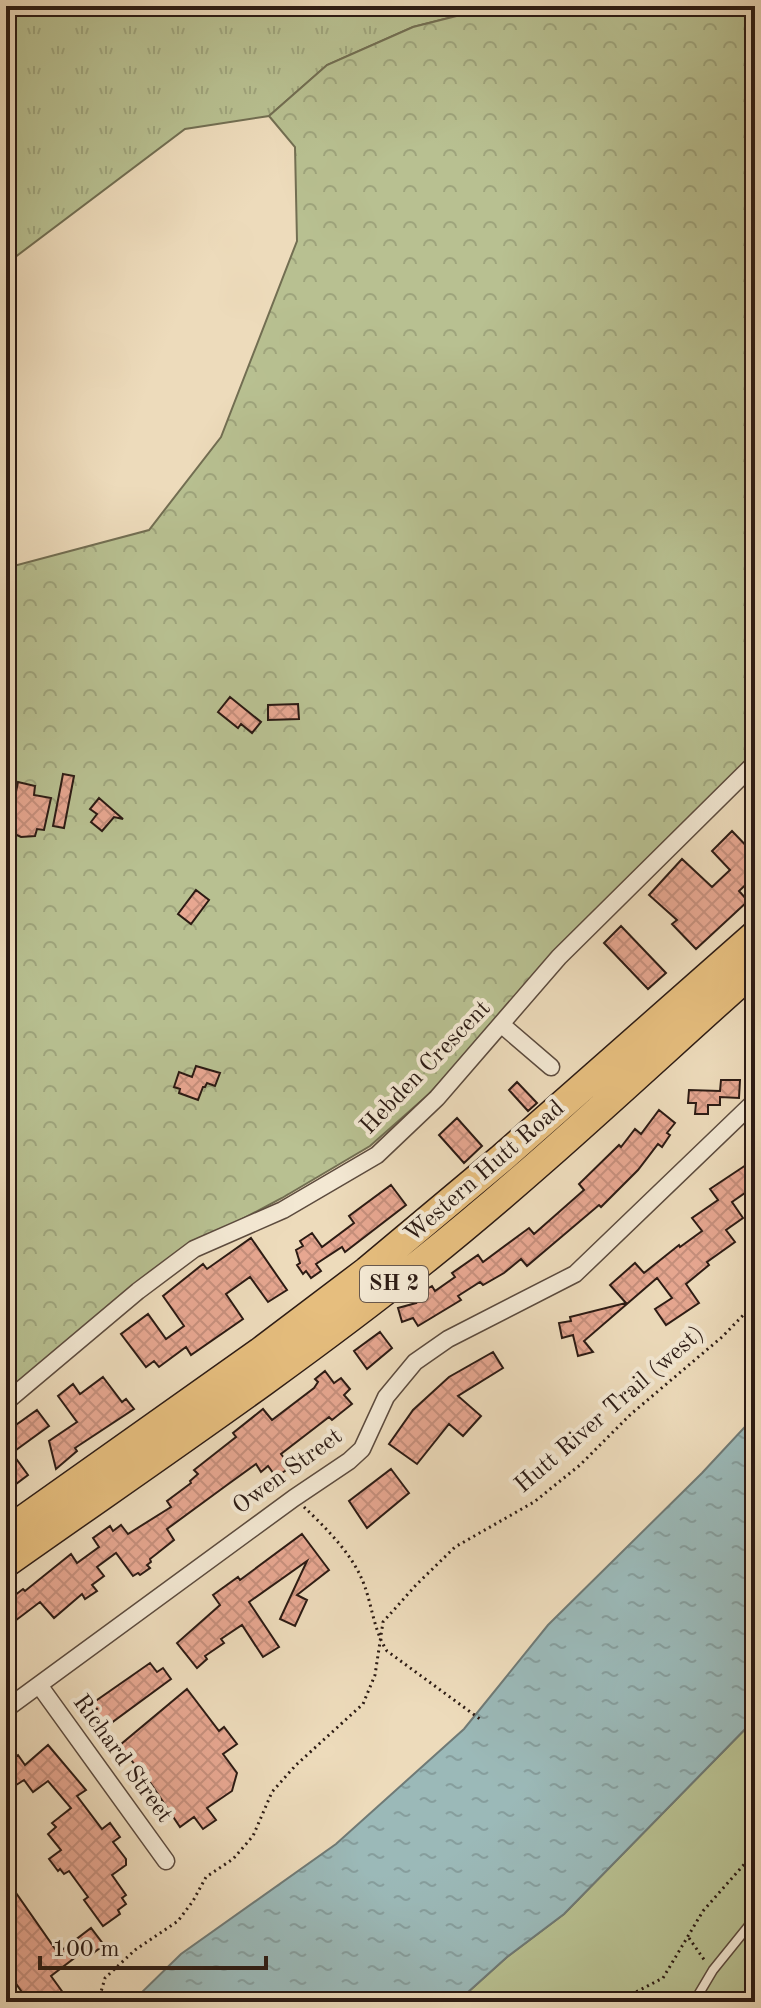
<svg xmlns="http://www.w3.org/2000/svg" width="761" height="2008" font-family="'Old Standard TT',serif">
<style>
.grass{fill:url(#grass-tufts);stroke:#726e52;stroke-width:2}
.forest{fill:url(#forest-crowns);stroke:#726e52;stroke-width:2}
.green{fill:#b8c091;stroke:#726e52;stroke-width:2}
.water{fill:url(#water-ripples);stroke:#6f7a76;stroke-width:2}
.building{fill:url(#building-cross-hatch);stroke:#2c1b14;stroke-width:2}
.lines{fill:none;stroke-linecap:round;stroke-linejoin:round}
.lane-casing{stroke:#5c4b3e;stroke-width:11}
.street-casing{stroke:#5c4b3e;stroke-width:19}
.highway-casing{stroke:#2c1b14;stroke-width:31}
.path{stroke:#2c1b14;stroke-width:3;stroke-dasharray:2 4;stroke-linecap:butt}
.lane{stroke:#f3e8d3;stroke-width:8}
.street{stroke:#f3e8d3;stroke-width:16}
.highway{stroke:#e6be7e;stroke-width:28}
.labels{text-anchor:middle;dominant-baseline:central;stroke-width:8;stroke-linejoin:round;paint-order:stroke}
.shield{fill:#f3e8d3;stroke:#68584d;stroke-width:2}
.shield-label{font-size:22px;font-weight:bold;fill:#2c1b14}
.street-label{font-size:24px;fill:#2c1b14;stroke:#f3e8d3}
</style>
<defs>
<pattern id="grass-tufts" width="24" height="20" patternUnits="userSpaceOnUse" patternTransform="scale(2)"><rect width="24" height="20" fill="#b8c091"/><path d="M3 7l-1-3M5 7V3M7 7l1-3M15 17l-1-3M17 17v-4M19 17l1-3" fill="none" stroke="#9ea47c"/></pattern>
<pattern id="forest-crowns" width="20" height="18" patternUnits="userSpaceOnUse" patternTransform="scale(2)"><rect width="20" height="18" fill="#b8c091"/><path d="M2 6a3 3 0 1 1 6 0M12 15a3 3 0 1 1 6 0" fill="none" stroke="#9ea47c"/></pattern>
<pattern id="water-ripples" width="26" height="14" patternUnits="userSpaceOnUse" patternTransform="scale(2)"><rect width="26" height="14" fill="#9bb9b8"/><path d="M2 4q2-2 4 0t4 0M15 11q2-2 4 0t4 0" fill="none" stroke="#869e9d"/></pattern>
<pattern id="building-cross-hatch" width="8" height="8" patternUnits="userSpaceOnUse" patternTransform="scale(2)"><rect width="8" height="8" fill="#e7a791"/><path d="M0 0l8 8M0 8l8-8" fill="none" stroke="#c68f7c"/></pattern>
</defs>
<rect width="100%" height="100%" fill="#eddbbb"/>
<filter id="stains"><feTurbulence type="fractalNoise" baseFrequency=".0025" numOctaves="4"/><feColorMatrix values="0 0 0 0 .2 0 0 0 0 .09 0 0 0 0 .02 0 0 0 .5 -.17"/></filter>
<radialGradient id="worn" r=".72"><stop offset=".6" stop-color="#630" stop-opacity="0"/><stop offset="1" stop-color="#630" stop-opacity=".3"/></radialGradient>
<path class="grass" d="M6 6H496L413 27 327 65 269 116 185 129 6 264Z"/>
<path class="forest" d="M496 6H755V752L557 948 502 1015 429 1094 370 1146 282 1198 191 1246 6 1397V568L149 530 221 437 297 241 295 147 269 116 327 65 413 27Z"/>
<path class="green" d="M755 1719V2002H457L507 1957 564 1914Z"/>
<path class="water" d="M755 1416V1719L564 1914 507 1957 457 2002H136L140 1994 181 1954 336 1844 464 1729 548 1625 702 1473Z"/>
<path class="building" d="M230 697 261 722 252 733 241 724 238 728 218 712Z
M298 704 299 719 268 720V705Z
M63 774 74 776 64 828 53 826Z
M18 782 35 786 34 795 51 798 44 830 37 829 35 836 21 837 8 831Z
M99 798 123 819 114 817 102 831 91 822 97 814 90 809Z
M732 831 755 855V876L739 891 748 901 696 949 672 924 677 920 649 895 682 859 712 887 730 870 712 851Z
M196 890 209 900 191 924 178 914Z
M621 926 666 973 648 989 604 943Z
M196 1066 220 1073 215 1086 207 1083 205 1087H203L198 1100 179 1093 180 1089 174 1087 179 1072 192 1077Z
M721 1080H740L739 1098 720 1097V1105H708V1114H695L696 1103H688L689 1090 720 1091Z
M517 1082 537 1103 528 1111 509 1090Z
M659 1110 675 1123 667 1133 670 1135 662 1147 658 1144 638 1170 601 1207 599 1205 527 1266 521 1259 504 1273 483 1285 480 1282 458 1296 461 1300 418 1326 413 1318 402 1322 398 1308 416 1303 413 1297 432 1286 435 1291 455 1277 452 1273 478 1255 483 1262 529 1228 534 1234 584 1190 579 1184 619 1145 621 1147 635 1129 641 1134Z
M457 1118 482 1146 464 1163 439 1135Z
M755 1159V1186L732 1202 743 1218 726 1230 735 1242 707 1262 709 1265 686 1284 699 1303 666 1325 655 1309 672 1298 657 1278 584 1341 593 1352 578 1356 573 1335 562 1338 559 1323 571 1321 570 1317 626 1303 610 1285 635 1263 644 1273 679 1245 680 1247 702 1231 692 1218 718 1200 710 1189Z
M391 1185 406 1205 345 1252 342 1247 316 1264 321 1271 311 1278 306 1271 303 1274 297 1265 300 1263 296 1250 303 1246 300 1241 312 1233 322 1247 354 1223 349 1216Z
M251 1238 287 1290 268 1302 250 1277 226 1294 243 1319 191 1355 186 1347 159 1367 154 1361 146 1367 121 1334 148 1314 166 1339 184 1326 163 1296 203 1264 207 1269Z
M380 1332 392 1348 367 1369 354 1351Z
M493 1352 503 1368 458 1396 481 1416 463 1436 449 1424 417 1464 389 1444 413 1410 449 1377Z
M325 1371 334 1383 341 1378 350 1389 344 1395 352 1404 332 1420 329 1417 281 1454 291 1467 276 1477 268 1466 261 1472 256 1464 227 1485 167 1529 174 1540 150 1559 151 1562 147 1565 150 1568 140 1575 138 1573 133 1576 116 1553 97 1567 104 1576 92 1585 97 1591 85 1599 82 1594 54 1618 40 1602 11 1624 6 1618V1602L23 1589 25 1591 71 1554 77 1563 99 1547 93 1538 110 1526 113 1531 121 1525 128 1534 171 1507 167 1501 191 1483 190 1481 198 1474 194 1470 236 1437 233 1433 263 1409 272 1420 314 1388 318 1382 315 1379Z
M103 1377 122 1402 126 1399 134 1409 75 1448 77 1451 56 1469 49 1441 77 1422 58 1396 73 1384 80 1394Z
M37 1410 49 1426 12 1453 28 1475 12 1487 6 1479V1432Z
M391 1469 409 1493 367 1528 349 1501Z
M302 1534 329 1570 297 1595 307 1600 295 1626 280 1619 307 1561 249 1602 279 1647 263 1657 242 1625 221 1639 224 1643 205 1656 207 1659 197 1668 177 1643 220 1605 213 1595 238 1577 240 1580Z
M150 1663 157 1672 163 1668 171 1679 103 1729 87 1707Z
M187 1689 219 1731 224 1727 237 1744 223 1754 237 1773 232 1791 207 1808 216 1820 203 1829 194 1817 180 1827 143 1772 141 1773 120 1745Z
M48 1745 86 1790 77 1796 102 1829 110 1823 120 1837 113 1842 126 1859V1865L112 1875 126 1895 122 1898 126 1904 118 1910 120 1914 103 1926 84 1900 88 1897 69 1871 64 1874 60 1869 58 1871 49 1859 61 1850 48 1834 56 1827 52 1823 71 1808 48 1781 33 1792 24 1780 10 1789 6 1783V1763L18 1755 25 1765Z
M6 1892 16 1893 58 1953 91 1928 104 1945 89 1956 85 1950 51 1976 64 1994 53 2002H29L14 1981 6 1987Z"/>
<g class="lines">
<defs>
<path id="lane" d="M694 2002 713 1970 755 1918"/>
<path id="street" d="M502 1025 551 1067
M6 1402 138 1291 194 1249 283 1210 377 1155 437 1098 559 957 755 763
M39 1685 166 1861
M6 1709 294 1498 349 1461 362 1449 386 1397 415 1362 448 1339 575 1274 755 1101"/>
<path id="highway" d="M6 1532 260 1352 367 1271 502 1158 755 935
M6 1563C146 1464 289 1368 423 1261 538 1169 645 1067 755 969"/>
</defs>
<use href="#lane" class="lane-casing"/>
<use href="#street" class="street-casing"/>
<use href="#highway" class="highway-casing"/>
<path class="path" d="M304 1507C324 1526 348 1550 360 1575 372 1599 372 1628 387 1651L480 1719
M689 1938 705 1961
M98 2002 105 1978 135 1950 178 1921 193 1901 206 1877 233 1859 253 1836 272 1792 296 1765 363 1704 375 1675 383 1622 416 1585 455 1547 534 1502 580 1465 631 1414 722 1337 755 1303
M602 2002 630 1995 663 1978 703 1911 755 1852"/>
<use href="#lane" class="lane"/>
<use href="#street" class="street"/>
<use href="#highway" class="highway"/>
</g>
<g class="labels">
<rect class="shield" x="360" y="1266" width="68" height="36" rx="6"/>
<g class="shield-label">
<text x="394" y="1284">SH 2</text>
</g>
<g class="street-label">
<text transform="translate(426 1068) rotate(-46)">Hebden Crescent</text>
<text transform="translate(485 1172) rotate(-41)">Western Hutt Road</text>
<text transform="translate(610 1410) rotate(-41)">Hutt River Trail (west)</text>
<text transform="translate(288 1472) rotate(-36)">Owen Street</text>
<text transform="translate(122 1759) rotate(54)">Richard Street</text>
</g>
</g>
<rect width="761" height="2008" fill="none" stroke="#eddbbb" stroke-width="32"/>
<rect x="8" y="8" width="745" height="1992" fill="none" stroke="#2c1b14" stroke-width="4"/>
<rect x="16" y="16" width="729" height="1976" fill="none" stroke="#2c1b14" stroke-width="2"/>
<path d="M40 1956v12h226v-12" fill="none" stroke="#2c1b14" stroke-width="4"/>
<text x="52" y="1956" font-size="24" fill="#2c1b14" stroke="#f3e8d3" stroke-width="6" paint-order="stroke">100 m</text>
<rect width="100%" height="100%" filter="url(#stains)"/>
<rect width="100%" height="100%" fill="url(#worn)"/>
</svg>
